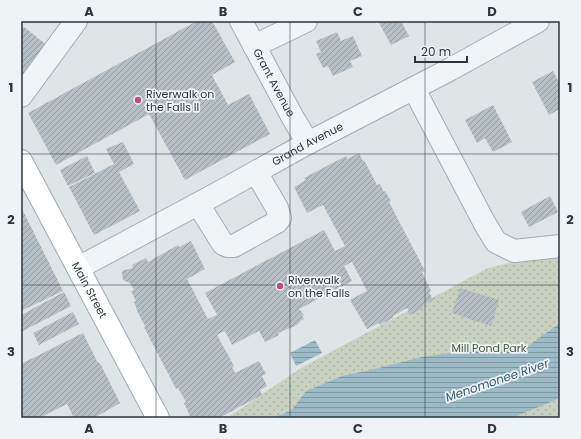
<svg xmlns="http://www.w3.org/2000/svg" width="581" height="439" font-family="Poppins,sans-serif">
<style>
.park{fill:url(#park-dots)}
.water{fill:url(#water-rules)}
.building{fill:url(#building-hatch)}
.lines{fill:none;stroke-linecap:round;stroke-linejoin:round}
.minor-casing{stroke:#a5acb1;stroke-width:24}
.major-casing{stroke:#9facb2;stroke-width:24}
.minor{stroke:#f1f4f6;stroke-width:22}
.major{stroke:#fff;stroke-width:22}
.grid{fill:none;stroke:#29363e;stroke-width:1;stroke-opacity:0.55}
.poi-dot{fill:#c74a7c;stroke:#eef3f5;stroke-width:1.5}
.labels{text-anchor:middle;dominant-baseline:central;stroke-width:3.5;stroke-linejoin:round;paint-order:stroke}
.street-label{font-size:11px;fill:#29363e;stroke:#eef3f5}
.poi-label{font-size:11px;fill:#29363e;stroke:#eef3f5;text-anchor:start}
.park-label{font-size:11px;fill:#465937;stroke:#eef3f5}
.water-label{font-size:12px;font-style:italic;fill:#355e6f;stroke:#eef3f5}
.neatline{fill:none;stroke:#29363e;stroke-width:1.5}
.grid-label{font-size:13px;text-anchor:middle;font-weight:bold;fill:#29363e}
</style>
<defs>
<pattern id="park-dots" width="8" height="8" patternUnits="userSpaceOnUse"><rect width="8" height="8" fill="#c9d1c0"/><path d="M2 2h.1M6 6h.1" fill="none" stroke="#adb4a6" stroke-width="1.8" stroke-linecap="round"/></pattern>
<pattern id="water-rules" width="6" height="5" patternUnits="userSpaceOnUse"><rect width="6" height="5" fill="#9cbbc6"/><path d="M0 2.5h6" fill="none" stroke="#7f99a2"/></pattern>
<pattern id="building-hatch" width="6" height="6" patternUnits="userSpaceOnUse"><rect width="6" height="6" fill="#b6bfc4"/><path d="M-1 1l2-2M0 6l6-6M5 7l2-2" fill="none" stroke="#949ca1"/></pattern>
</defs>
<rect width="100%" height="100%" fill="#dfe4e7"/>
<path class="park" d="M560 252V418H227L301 368 488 268Z"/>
<path class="water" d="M560 323V398L512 418H273L292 410 306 391 342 376 375 369 422 357 472 350 504 351 528 346Z
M315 340 322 353 296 366 290 353Z"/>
<path class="building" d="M197 21H212L235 62 212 75 228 105 249 94 270 134 185 180 149 114 56 165 28 113Z
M384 21H401L409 36 391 45 379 23Z
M24 27 48 46 21 81V31Z
M337 32 341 41 353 36 362 56 350 61 353 67 333 76 328 66 323 68 316 54 321 52 316 41Z
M553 71 560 84V109L549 115 532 82Z
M493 105 512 142 493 152 485 138 477 143 465 120Z
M123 142 134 164 119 172 140 211 94 235 69 187 114 164 106 149Z
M359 153 363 161 364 160 377 185 380 184 384 192 385 191 391 201 389 202 425 271 422 272 431 291 429 292 433 300 422 306 423 308 410 315 407 308 393 316V318L380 325 379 323 367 329 350 300 367 291 352 262 344 266 352 281 299 309 304 315H302L304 319 300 321V322L297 325 278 333 279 335 265 342 259 331 232 345 225 331 217 335 234 366 232 367 235 373 259 361 266 374 262 376 267 386 260 390 262 395 219 418H191L184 403 186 402 178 388 176 389 144 327 145 326 136 309H137L134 302 136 301 131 291 134 290 130 283 123 280 122 272 124 270 133 268 132 265 146 258 148 262 178 245 179 247 191 241 205 269 187 279 208 319 217 315 205 293 324 230 335 251 345 246 323 205 307 213 294 187 306 180 304 178 346 156 347 159Z
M87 156 95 173 68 186 60 170Z
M550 196 558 212 529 227 521 212Z
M21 207 63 291 21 311Z
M460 288 499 300 491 326 452 313Z
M64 292 71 306 21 332V315Z
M73 312 79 324 39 345 33 333Z
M83 333 97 361 101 365 120 403 94 418H74L67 404 39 418H21V364Z"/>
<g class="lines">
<defs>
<g id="minor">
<path id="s1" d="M241 21 293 118 308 143"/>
<path d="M254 46 306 21"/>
<path d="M414 89 485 224 496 242 514 251 560 246"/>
<path d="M21 96 76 21"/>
<path d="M198 204 223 244 228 246H234L277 222 280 218 277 208 256 172"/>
<path id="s2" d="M78 268 209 198 308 143 449 70 538 21"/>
</g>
<g id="major">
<path id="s3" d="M21 161 158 418"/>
</g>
</defs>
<use href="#minor" class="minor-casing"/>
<use href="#major" class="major-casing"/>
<use href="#minor" class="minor"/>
<use href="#major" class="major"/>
</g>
<path class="grid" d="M156 21V418M290 21V418M425 21V418M21 154H560M21 285H560"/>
<g class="poi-dot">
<circle cx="138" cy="100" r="4"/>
<circle cx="280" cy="286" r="4"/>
</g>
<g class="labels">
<g class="street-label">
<text stroke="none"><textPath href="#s1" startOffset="70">Grant Avenue</textPath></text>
<text stroke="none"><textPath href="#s2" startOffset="261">Grand Avenue</textPath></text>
<text stroke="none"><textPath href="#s3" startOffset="146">Main Street</textPath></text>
</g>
<g class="poi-label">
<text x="146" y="94">Riverwalk on<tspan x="146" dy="13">the Falls II</tspan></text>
<text x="288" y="280">Riverwalk<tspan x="288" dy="13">on the Falls</tspan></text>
</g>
<g class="park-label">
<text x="489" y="348">Mill Pond Park</text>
</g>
<g class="water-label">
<text transform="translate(497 380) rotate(-19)">Menomonee River</text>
</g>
</g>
<rect width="581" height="439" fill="none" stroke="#eef3f5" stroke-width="44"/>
<path d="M415 56v6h52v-6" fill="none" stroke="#29363e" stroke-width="2"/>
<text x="421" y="56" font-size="12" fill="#29363e" stroke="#eef3f5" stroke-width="3" paint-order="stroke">20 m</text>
<rect x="22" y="22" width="537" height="395" class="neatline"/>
<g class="grid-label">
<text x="89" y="16">A</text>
<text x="223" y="16">B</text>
<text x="358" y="16">C</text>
<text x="492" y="16">D</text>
<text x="11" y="92">1</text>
<text x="570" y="92">1</text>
<text x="11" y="224">2</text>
<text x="570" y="224">2</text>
<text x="11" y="356">3</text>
<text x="570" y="356">3</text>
<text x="89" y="433">A</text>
<text x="223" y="433">B</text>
<text x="358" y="433">C</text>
<text x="492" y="433">D</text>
</g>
</svg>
